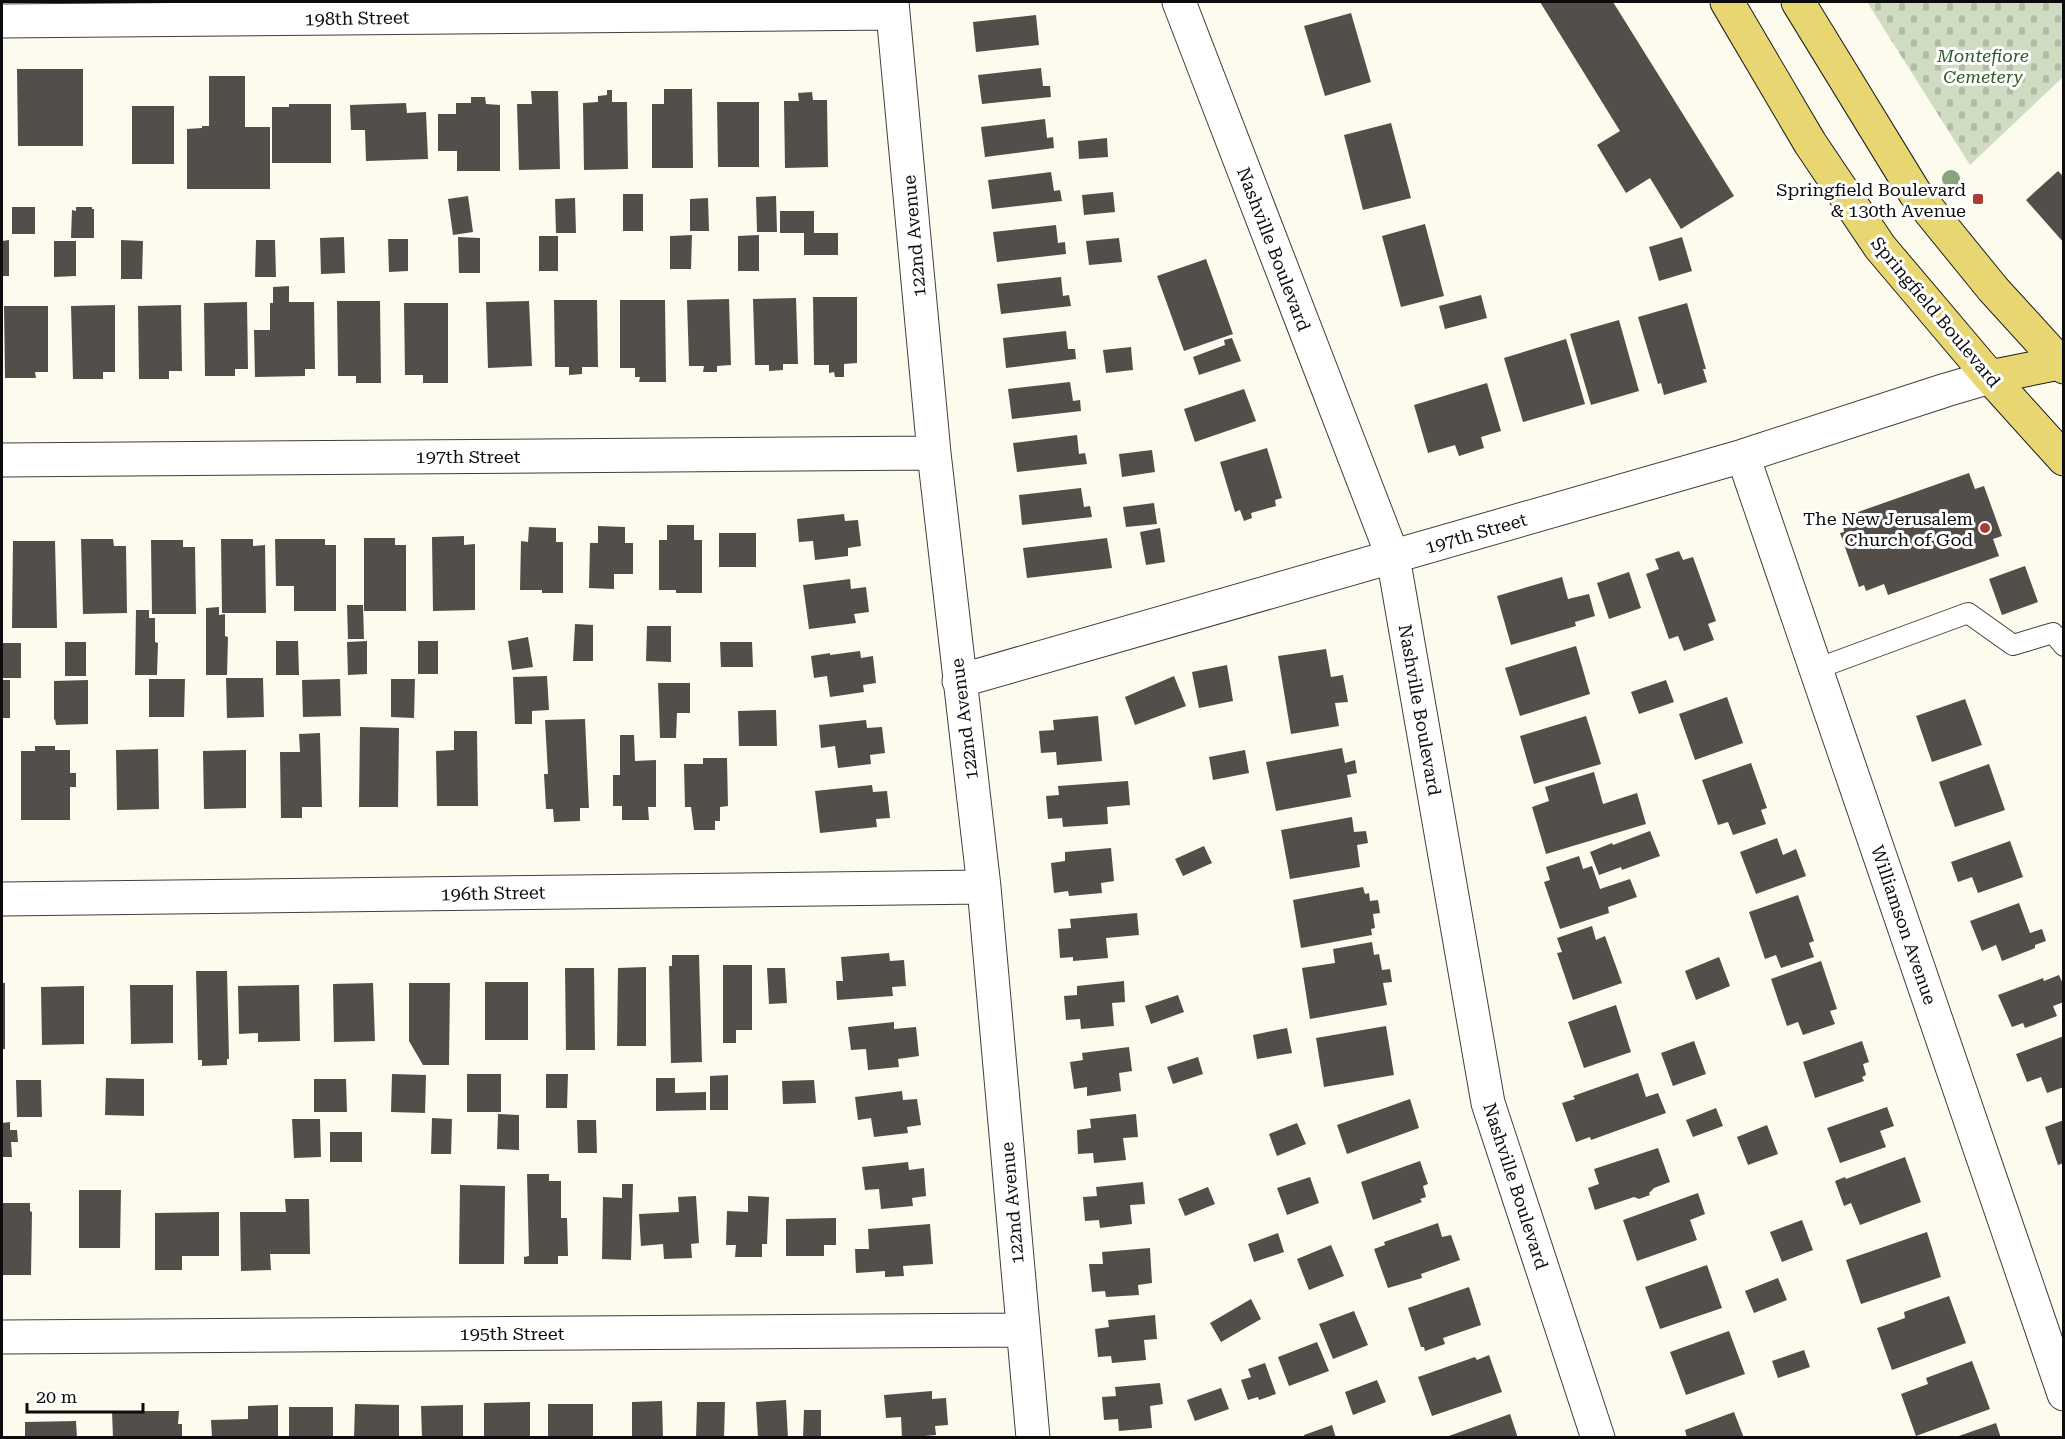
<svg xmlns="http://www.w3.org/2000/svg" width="2065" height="1439" font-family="'Roboto Serif',serif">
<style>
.cemetery{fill:url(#cemetery-stones)}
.building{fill:#534e49}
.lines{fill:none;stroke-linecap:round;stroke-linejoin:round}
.service-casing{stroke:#3f3f3f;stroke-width:22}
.minor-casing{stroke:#3f3f3f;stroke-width:35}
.primary-casing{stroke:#1d1d1d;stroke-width:35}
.service{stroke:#fff;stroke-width:20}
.minor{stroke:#fff;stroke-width:33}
.primary{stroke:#e7d672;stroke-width:33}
.tree{fill:#89a37f}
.poi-dot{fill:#aa3b35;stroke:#fff;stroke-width:2}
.labels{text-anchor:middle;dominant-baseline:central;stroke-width:6;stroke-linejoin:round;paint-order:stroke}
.street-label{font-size:18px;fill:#0c0c0c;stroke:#fff}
.park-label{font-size:18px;font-style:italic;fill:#2a5b25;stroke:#fff}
.poi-label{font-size:18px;fill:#0c0c0c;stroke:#fff;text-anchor:end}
</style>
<defs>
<pattern id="cemetery-stones" width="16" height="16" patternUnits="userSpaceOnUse" patternTransform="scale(1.5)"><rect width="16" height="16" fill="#d0dcc1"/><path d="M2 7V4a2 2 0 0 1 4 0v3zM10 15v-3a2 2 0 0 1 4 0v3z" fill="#b1bca5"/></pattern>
</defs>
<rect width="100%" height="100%" fill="#fdfbed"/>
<path class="cemetery" d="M1867 2H2063V77L1970 165Z"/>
<path class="building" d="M1540 2H1613L1734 196 1681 229 1650 178 1626 193 1597 145 1620 131Z
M1351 13 1371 82 1325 96 1304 26Z
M1036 15 1039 45 976 52 973 22Z
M1041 68 1043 86H1050L1051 97 982 104 978 75Z
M17 69H83V146H18Z
M209 76H245V127H270V189H187V129L202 128V126H209Z
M664 89H692L693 168H652V104H664Z
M607 90H612V102H627L628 169 584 170 583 103 598 102V96L607 95Z
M531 91H558L560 169 519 170 517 104H532Z
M812 92 813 100H827L828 167 785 168 784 101H799L798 93Z
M471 97H485L486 104 500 105V171H457V151H438V114H456V103H471Z
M717 102H759V167H718Z
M406 103 407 113 426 112 428 159 366 161 365 130H351L350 105Z
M289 104H331V163H272V107H289Z
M132 106H174V164H132Z
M1045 119 1047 138 1053 137 1054 148 985 157 981 127Z
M1391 123 1411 198 1363 210 1344 135Z
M1107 138 1108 157 1079 159 1078 141Z
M2058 171 2064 177V243L2026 200Z
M1051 172 1054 191 1060 190 1062 201 992 209 988 180Z
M1113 192 1115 212 1084 215 1082 195Z
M623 194H643V231H623Z
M468 196 473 232 453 235 448 199Z
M776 196 777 232H757L756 197Z
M575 198 576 233H556L555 199Z
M708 198 709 231H690V199Z
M12 207H35V234H12Z
M76 207H92V209H94V238H71L72 210 76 211Z
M780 211H814V233H838V255H804V233H780Z
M1425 224 1444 296 1401 307 1382 236Z
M1056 225 1058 243 1065 242 1066 254 997 262 993 232Z
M692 235 691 269H670V236Z
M759 235V271H738V236Z
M539 236H558V271H539Z
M344 237 345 273 321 274 320 238Z
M458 237 480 238V273H459Z
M1682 237 1692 271 1659 281 1649 247Z
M1119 238 1122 262 1089 265 1086 241Z
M388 239H408V271L389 272Z
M9 240V276H2V241Z
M121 240 143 241 142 279H121Z
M256 240H275L276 277H255Z
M54 241H76V276L54 277Z
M1206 259 1233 334 1184 351 1157 276Z
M1061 277 1063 296 1069 295 1071 306 1001 314 997 284Z
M289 286V302H314L315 369H305V376L255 377 254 330H270V303H273V287Z
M1481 295 1487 318 1445 329 1439 306Z
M813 297H857V363L844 364V377H835L834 372 829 373V365H814Z
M796 298 798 364H783V370L769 371V365H755L753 299Z
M729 299 731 365 717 366V372H703L704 366H689L687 300Z
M554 300H597L598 367H582V374L569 375V367H555Z
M620 300H665L666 382H639L640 377H635V368H620Z
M337 301H380L381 383H356V376H338Z
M529 301 532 366 488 368 486 302Z
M247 302 248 369H235V376H205L204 303Z
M404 303H448V383H423V375H405Z
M1687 303 1706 369H1703L1707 382 1664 395 1661 383 1658 384 1638 317Z
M115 305V372H103V379H73L71 306Z
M181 305 182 371H169V379H139L138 306Z
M4 306H48V372H35L36 378H5Z
M1619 320 1639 391 1591 405 1570 334Z
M1066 331 1068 349H1075L1076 359 1006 368 1003 338Z
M1232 338 1241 361 1199 375 1193 357 1225 345 1224 340Z
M1566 339 1585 404 1523 422 1504 358Z
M1131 347 1133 370 1106 373 1103 350Z
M1070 382 1073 401 1080 400 1081 411 1012 419 1008 389Z
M1487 383 1501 431 1481 437 1484 448 1459 456 1455 445 1428 453 1414 405Z
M1244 389 1256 421 1195 442 1184 409Z
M1077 435 1079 454 1085 453 1087 464 1017 472 1013 443Z
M1267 448 1282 498 1275 500 1276 506 1251 513 1252 518 1244 521 1240 510 1235 512 1220 462Z
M1152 450 1155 472 1122 477 1119 454Z
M1969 473 1975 489 1984 486 2002 536 1993 539 1999 556 1888 595 1884 584 1866 591 1864 585 1859 587 1840 533 1844 532 1843 526 1861 520 1858 512Z
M1081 488 1084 507 1090 506 1092 517 1022 525 1019 495Z
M1154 503 1157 524 1126 527 1123 507Z
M844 514 845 521 858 520 861 546 848 548V556L815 560 813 541 799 542 797 519Z
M667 525H694V540H702V593H676V590H659V540H667Z
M598 526 625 527V543H633V574H614V589L589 588 590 543H598Z
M529 527 556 528V542H563V593H542V590H520L521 541 528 542Z
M1160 528 1165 562 1146 565 1140 532Z
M719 533H756V567H719Z
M464 536V545L475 544V610L433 611 432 537Z
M364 538H395V545H406V611H364Z
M1107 538 1112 568 1027 578 1023 548Z
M81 539H113L114 546H126L127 613 83 614Z
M221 539H253V546L265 545 266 613H222Z
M275 539H325V545H336V611H294V586H276Z
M151 540H183V547H195L196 614H152Z
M13 541H55L57 628H12Z
M1679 551 1683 560 1693 557 1716 621 1708 624 1714 640 1684 651 1678 636 1669 639 1646 574 1659 569 1655 559Z
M2025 566 2038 602 2002 615 1989 579Z
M1629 572 1641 608 1609 619 1597 583Z
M1562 577 1568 599 1589 594 1595 616 1575 622 1576 626 1511 645 1497 596Z
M850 579 851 589 866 587 869 612 854 614 856 623 809 629 803 585Z
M347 605H363L364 639H348Z
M219 607V615L225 614V636L228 637 227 675H206V608Z
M136 610H149V618H155V642L158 643 157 675H135Z
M575 624 593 625V661H573Z
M647 626H671V662L646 661Z
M528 637 533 667 512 670 508 641Z
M276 641H298L299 675H276Z
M367 641V674L348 675 347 642Z
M418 641H438V674H418Z
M65 642H86V676H65Z
M720 642H752L753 667H721Z
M2 643H21V678H2Z
M1576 646 1590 694 1520 716 1505 668Z
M1326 649 1331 677 1343 675 1348 702 1335 703 1339 726 1291 734 1278 656Z
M860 651 861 658 873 656 876 683 863 685 864 692 830 697 827 676 814 678 811 656 830 653V655Z
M1227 665 1233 701 1199 708 1192 672Z
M547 676 549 710 532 711V724H515L513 677Z
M1174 676 1186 706 1135 725 1125 697Z
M226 678H263L264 717 227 718Z
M149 679H185L184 717H149Z
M340 679 341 716 303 717 302 680Z
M391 679H415L414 718 391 717Z
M2 680H10V718H2Z
M88 680V724L56 725 55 719 54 720V681Z
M1666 680 1674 702 1639 714 1631 692Z
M658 683H690V713H677L676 738H660Z
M1727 697 1743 743 1695 760 1679 714Z
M1965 699 1982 745 1932 762 1916 716Z
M776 710 777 746H739L738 711Z
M1098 716 1102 761 1057 765 1056 752 1041 753 1039 731 1054 730 1053 720Z
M1586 716 1601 764 1534 784 1520 736Z
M585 719 589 808H580V821L554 822 553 809H546L544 774H548L545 720Z
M866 720 867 728 882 727 885 753 870 755 871 764 838 768 835 746 821 748 819 725Z
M360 727 399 728 398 807H359Z
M454 731H477L478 806H437L436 751 454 750Z
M320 733 322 807H302V818H281L280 752H300L299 734Z
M620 735H634L635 761 656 760V807H648L649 820H622V806H613V775H620Z
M35 746H55V750H70V773H76V787H70V820H21V751H35Z
M1342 748 1345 763 1355 760 1357 773 1347 775 1351 797 1276 811 1266 762Z
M158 749 159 809 117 810 116 750Z
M246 750V808L204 809 203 751Z
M1245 750 1249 773 1213 780 1209 757Z
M703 758H727L728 806 720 807V821H715V830H694L691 807H685L684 764H703Z
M1751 763 1767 808 1761 810 1766 824 1733 835 1728 822 1718 825 1702 780Z
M1989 764 2005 810 1955 827 1939 782Z
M1594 772 1603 804 1637 793 1646 824 1546 854 1532 807 1549 801 1545 787Z
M1128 781 1130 805 1107 807 1108 824 1063 827 1062 818 1048 819 1046 796 1059 795 1058 786Z
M872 785 873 792 887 791 890 818 876 819 877 827 820 833 815 791Z
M1352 817 1354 832 1366 831 1368 843 1357 845 1360 867 1290 879 1281 830Z
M1650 831 1660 856 1622 870 1621 867 1599 875 1590 852 1612 843 1613 845Z
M1777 838 1783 855 1796 849 1806 876 1756 894 1740 852Z
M2010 841 2023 877 1978 893 1972 877 1958 882 1951 862Z
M1204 846 1212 863 1183 876 1175 859Z
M1111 848 1114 881 1101 883 1102 893 1069 896 1068 891 1054 893 1051 863 1065 861V852Z
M1579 856 1583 869 1592 866 1600 889 1630 879 1637 897 1608 907 1609 913 1560 929 1544 882 1550 880 1546 867Z
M1363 887 1365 894 1369 893 1370 901 1378 900 1380 913 1373 914 1375 928 1371 929 1372 935 1301 948 1293 900Z
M1798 895 1814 941 1809 943 1814 957 1781 968 1776 955 1765 959 1749 912Z
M2019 903 2030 933 2042 929 2046 941 2035 945V948L2002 961 1996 945 1982 951 1970 921Z
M1137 913 1139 935 1106 938 1108 958 1073 961V957L1060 958 1058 929 1071 928 1070 919Z
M1592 926 1596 940 1605 936 1622 983 1573 1000 1557 953 1562 952 1557 938Z
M1372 942 1374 955 1379 954 1382 970 1390 969 1392 982 1383 983 1387 1005 1310 1019 1302 968 1335 963 1333 949Z
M889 953 890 961 904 960 906 986 892 987 893 996 837 1000 836 981H843L841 957Z
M672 955H699L702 1062 671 1063 669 966H672Z
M1719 957 1730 986 1696 1000 1685 971Z
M1821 961 1837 1009 1830 1011 1835 1024 1803 1035 1798 1022 1787 1026 1771 979Z
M723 965H752V1030H736V1043H723Z
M646 967V1046H617L618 968Z
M565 968H594L595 1050H566Z
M767 968H785L787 1003 769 1004Z
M196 971H227L229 1059H227V1065L202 1066V1060H198Z
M2059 975 2064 986V1002L2053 1006 2057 1016 2025 1028 2023 1023 2012 1027 1998 995 2043 978 2044 981Z
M1124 981 1125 1002 1112 1003 1114 1026 1081 1029 1080 1019 1066 1020 1064 996 1077 995V986Z
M485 982H528V1040H485Z
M2 983H5V1049H2Z
M373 983 375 1041 334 1042 333 984Z
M409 983H450L449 1065H423L409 1041Z
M130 985H173V1043L131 1044Z
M299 985 300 1041 258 1042V1033L239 1034 238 986Z
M84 986V1044L42 1045 41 987Z
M1178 995 1184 1012 1151 1024 1145 1006Z
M1616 1005 1631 1052 1584 1068 1568 1022Z
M894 1022V1029L916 1027 919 1056 898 1059 899 1067 868 1070 866 1049 851 1050 848 1027Z
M1386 1026 1394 1075 1324 1087 1316 1038Z
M1287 1028 1292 1053 1257 1059 1253 1035Z
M2064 1036V1087L2047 1093 2041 1077 2027 1082 2016 1054Z
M1694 1041 1706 1074 1673 1086 1661 1053Z
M1862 1041 1869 1062 1863 1064 1866 1075 1862 1077 1864 1081 1815 1098 1803 1062Z
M1129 1047 1132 1071 1119 1073 1121 1091 1087 1096V1087L1074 1089 1070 1062 1083 1060 1082 1053Z
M1198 1057 1203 1074 1173 1084 1167 1067Z
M1638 1073 1646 1097 1658 1093 1666 1113 1591 1140 1590 1137 1576 1142 1562 1103 1575 1099 1573 1096Z
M392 1074 426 1075 425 1113 391 1112Z
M467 1074H501V1112H467Z
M546 1074H568L567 1108H546Z
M728 1075V1110H710V1076Z
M106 1078 144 1079V1116L105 1115Z
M656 1078H675V1093L706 1092V1110L656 1111Z
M314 1079H346L347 1112H314Z
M16 1080H41L42 1117H17Z
M814 1080 816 1103 783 1104 782 1081Z
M902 1091 903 1100 917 1099 921 1125 907 1127 908 1133 874 1137 871 1118 858 1120 855 1097Z
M1410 1099 1419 1128 1347 1154 1337 1125Z
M1887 1107 1894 1126 1880 1131 1886 1147 1840 1163 1827 1128Z
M1716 1108 1723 1126 1693 1137 1686 1120Z
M498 1114 519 1115V1150L497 1149Z
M1136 1114 1138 1137 1123 1138 1126 1160 1094 1163 1093 1153 1078 1154 1077 1130 1091 1128 1090 1119Z
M432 1118 452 1119 451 1154H431Z
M292 1119H320L321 1157 294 1158Z
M577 1120H596L597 1153H578Z
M2064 1120V1163L2058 1165 2045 1127Z
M10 1122V1130H17L18 1142H11L12 1157H2V1123Z
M1297 1123 1306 1144 1277 1156 1269 1134Z
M1767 1125 1778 1154 1748 1165 1737 1137Z
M330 1132H362V1162H330Z
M1658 1148 1670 1182 1654 1188 1649 1193 1650 1195 1639 1199 1634 1197 1595 1210 1588 1188 1599 1184 1594 1169Z
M1905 1157 1921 1202 1860 1225 1851 1203 1844 1206 1835 1181 1845 1177 1846 1179Z
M1420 1161 1428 1184 1423 1186 1426 1197 1420 1199 1422 1202 1373 1220 1361 1182Z
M908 1162 909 1170 924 1168 926 1196 912 1198 913 1206 881 1209 879 1189 865 1190 862 1167Z
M527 1174H549V1181H561V1218H567L568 1256H558V1264H524V1257L529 1256Z
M1310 1177 1319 1203 1287 1215 1277 1188Z
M1143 1182 1145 1204 1130 1205 1132 1224 1100 1228 1099 1220 1085 1221 1083 1197 1097 1196 1096 1187Z
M622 1184H633L631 1260 602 1259 603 1197 622 1198Z
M460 1185 505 1186 504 1264H459Z
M1208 1187 1215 1204 1185 1216 1178 1199Z
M79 1190H121L120 1248H79Z
M1698 1193 1705 1214 1690 1220 1697 1240 1637 1261 1623 1220Z
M696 1196 699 1243 691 1244 692 1258 664 1259 663 1244 641 1246 639 1214 679 1212 678 1197Z
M748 1196 769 1197 767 1244H762V1257H735L736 1245H726L727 1211 748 1212Z
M285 1199H309L310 1254H270L271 1270 241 1271 240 1212H286Z
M2 1203H30V1211L32 1212 31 1275H2Z
M219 1212V1256H182V1270H155V1213Z
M836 1218V1245H824V1256H786V1219Z
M1802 1220 1813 1250 1782 1262 1770 1232Z
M1438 1223 1442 1237 1451 1235 1460 1260 1421 1274 1422 1278 1388 1288 1374 1249 1385 1245 1384 1242Z
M930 1224 933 1264 903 1266 904 1276 885 1277V1271L856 1273 855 1249H869L868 1229Z
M1927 1232 1941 1277 1861 1304 1846 1260Z
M1278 1233 1284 1252 1254 1262 1248 1244Z
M1331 1245 1344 1276 1309 1290 1297 1259Z
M1150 1248 1152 1283 1138 1285 1139 1295 1106 1297 1105 1291 1092 1292 1089 1264H1103L1102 1252Z
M1707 1265 1722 1308 1660 1329 1645 1287Z
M1778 1278 1787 1300 1754 1313 1745 1291Z
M1469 1287 1481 1325 1443 1338 1445 1344 1425 1351 1424 1347H1421L1408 1308Z
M1949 1296 1966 1343 1892 1370 1877 1328 1905 1318 1904 1312Z
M1251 1299 1261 1319 1221 1342 1210 1323Z
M1354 1311 1368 1345 1333 1359 1319 1324Z
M1155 1315 1157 1339 1144 1340 1146 1360 1112 1363 1111 1356 1098 1357 1095 1329 1109 1327 1108 1320Z
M1729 1331 1745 1374 1686 1395 1670 1352Z
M1317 1342 1329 1371 1289 1386 1278 1357Z
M1804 1350 1810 1367 1778 1378 1772 1361Z
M1489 1355 1502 1392 1432 1416 1418 1377 1475 1357 1477 1360Z
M1972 1361 1990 1409 1916 1436 1901 1394 1928 1384 1926 1378Z
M1265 1363 1276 1394 1259 1400 1258 1397 1248 1400 1241 1380 1251 1377 1248 1369Z
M1377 1380 1386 1402 1353 1415 1345 1392Z
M1160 1383 1163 1404 1150 1406 1152 1428 1119 1431 1118 1419 1104 1420 1102 1397 1116 1396 1115 1387Z
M1221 1388 1229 1409 1195 1421 1187 1400Z
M932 1391V1399L946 1398 948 1425 935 1426 936 1435 902 1438 901 1417 886 1418 884 1395Z
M786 1400 788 1438H758L756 1402Z
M662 1401 663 1438H632V1402Z
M530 1402V1438H484V1403Z
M697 1402H725L724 1438H696Z
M355 1404 399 1405V1438H354Z
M548 1404H593V1438H548Z
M278 1405V1438H212L211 1420 248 1419V1406Z
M463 1405V1438H422L421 1406Z
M289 1407H333V1438H289Z
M804 1410H821V1438H803Z
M112 1411H179L178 1424H182V1438H113Z
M1734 1412 1744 1438H1687L1685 1430Z
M1510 1414 1518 1438H1446V1437Z
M76 1421 77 1438H25V1422Z
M1996 1423 2001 1438H1956V1437Z
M1332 1425 1336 1438H1304V1435Z"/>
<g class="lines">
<defs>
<path id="service" d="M1816 669 1968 613 2013 645 2053 633 2064 646"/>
<path id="minor" d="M892 2 934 453 984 887 1033 1438
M1179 2 1393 557 1488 1103 1598 1438
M2 21 893 13
M1743 456 2064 1394
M2 460 934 453
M959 681 1743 456 1946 390 1990 377
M2 899 984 887
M2 1337 1023 1330"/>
<path id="primary" d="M1727 2 1810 143 1880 247 1990 377 2064 459
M1798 2 1915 193 1993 289 2064 367
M1990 377 2059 363"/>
</defs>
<use href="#service" class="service-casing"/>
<use href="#minor" class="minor-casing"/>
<use href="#primary" class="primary-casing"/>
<use href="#service" class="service"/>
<use href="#minor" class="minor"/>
<use href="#primary" class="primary"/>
</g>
<circle class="tree" cx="1951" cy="179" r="9"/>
<g class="poi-dot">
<rect x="1972" y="193" width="12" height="12" rx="3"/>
<circle cx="1985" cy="528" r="6"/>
</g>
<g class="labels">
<g class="street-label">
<text transform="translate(357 18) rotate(-1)">198th Street</text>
<text transform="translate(914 236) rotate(-95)">122nd Avenue</text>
<text transform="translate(1274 249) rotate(69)">Nashville Boulevard</text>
<text transform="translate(1936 312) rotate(50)">Springfield Boulevard</text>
<text x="468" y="456">197th Street</text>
<text transform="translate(1476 533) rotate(-16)">197th Street</text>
<text transform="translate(1420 710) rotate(80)">Nashville Boulevard</text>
<text transform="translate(964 719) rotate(-97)">122nd Avenue</text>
<text transform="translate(493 893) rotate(-1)">196th Street</text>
<text transform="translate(1904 925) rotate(71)">Williamson Avenue</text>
<text transform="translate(1516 1186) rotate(72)">Nashville Boulevard</text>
<text transform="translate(1012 1203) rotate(-95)">122nd Avenue</text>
<text x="512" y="1333">195th Street</text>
</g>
<g class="park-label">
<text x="1983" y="55">Montefiore<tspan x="1983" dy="21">Cemetery</tspan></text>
</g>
<g class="poi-label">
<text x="1966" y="189">Springfield Boulevard<tspan x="1966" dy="21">&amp; 130th Avenue</tspan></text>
<text x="1973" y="518">The New Jerusalem<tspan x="1973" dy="21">Church of God</tspan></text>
</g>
</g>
<rect width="2065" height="1439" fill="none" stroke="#0c0c0c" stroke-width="6"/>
<path d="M27 1403v9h116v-9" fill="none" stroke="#0c0c0c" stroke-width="3"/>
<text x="36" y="1403" font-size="18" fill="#0c0c0c" stroke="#ffffff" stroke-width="4.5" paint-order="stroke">20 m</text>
</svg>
